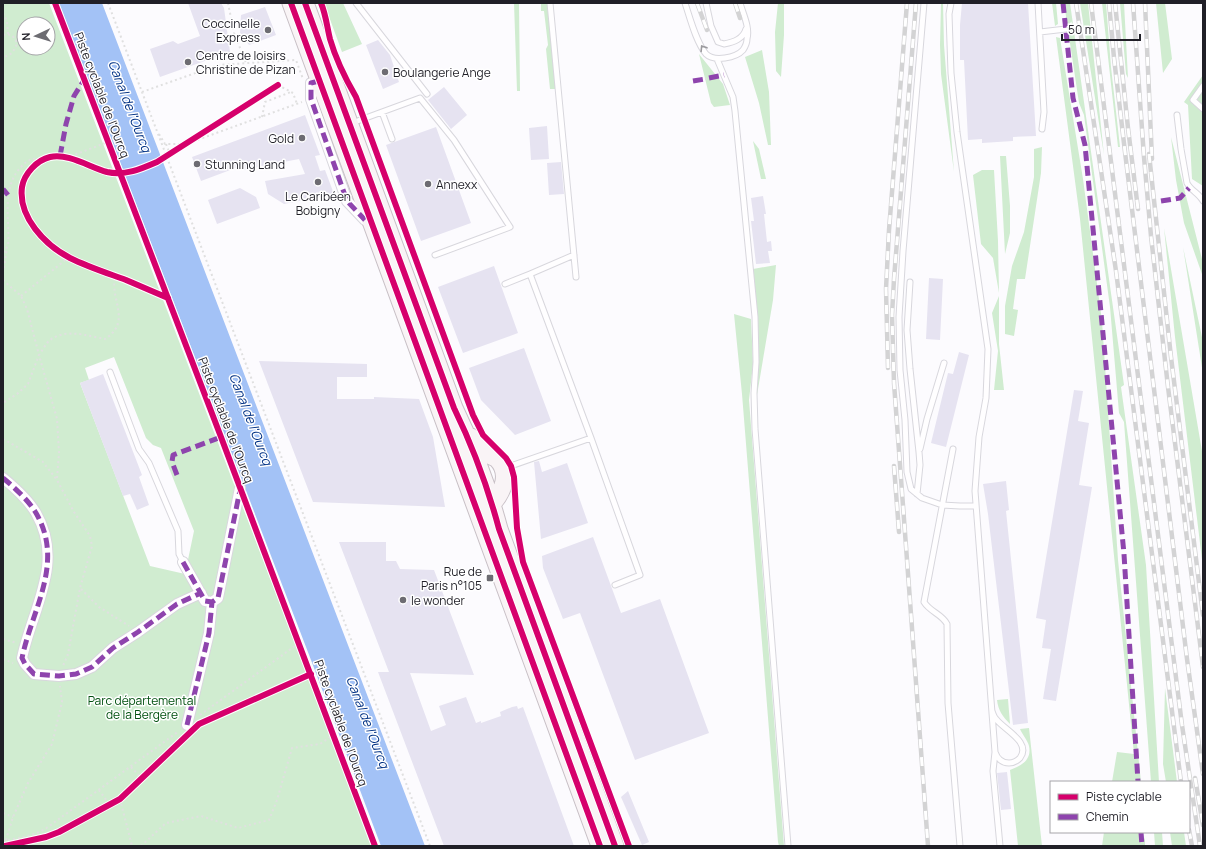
<svg xmlns="http://www.w3.org/2000/svg" width="1206" height="849" font-family="Manrope,sans-serif">
<style>
.green{fill:#d0ecd0;fill-rule:evenodd}
.water{fill:#a3c2f6}
.building{fill:#e6e3f1}
.lines{fill:none;stroke-linecap:round;stroke-linejoin:round}
.lane-casing{stroke:#d8d7dd;stroke-width:7}
.street-casing{stroke:#d8d7dd;stroke-width:12}
.primary-casing{stroke:#c8c0c6;stroke-width:19}
.path{stroke:#e0e0e0;stroke-width:2;stroke-dasharray:2 3;stroke-linecap:butt}
.lane{stroke:#fffeff;stroke-width:5}
.street{stroke:#fffeff;stroke-width:10}
.primary{stroke:#f9f4f6;stroke-width:17}
.rail-casing{stroke:#d3d3d4;stroke-width:4.5}
.rail{stroke:#fff;stroke-width:3;stroke-dasharray:9;stroke-linecap:butt}
.quiet{stroke:#8e44ad;stroke-width:5;stroke-dasharray:10 5;stroke-linecap:butt}
.cycleway-casing{stroke:#fff;stroke-width:8}
.cycleway{stroke:#d6006c;stroke-width:6}
.oneway{stroke:#9b9a9e}
.poi-dot{fill:#6d6c72;stroke:#fff;stroke-width:1.5}
.labels{text-anchor:middle;dominant-baseline:central;stroke-width:3;stroke-linejoin:round;paint-order:stroke}
.poi-label{font-size:12px;fill:#201f27;stroke:#fff;text-anchor:start}
.street-label{font-size:12px;fill:#201f27;stroke:#fff}
.park-label{font-size:12px;fill:#01500f;stroke:#fff}
.water-label{font-size:13px;font-style:italic;fill:#003184;stroke:#fff}
</style>
<rect width="100%" height="100%" fill="#fcfbfe"/>
<path class="green" d="M3 3H49L373 846H3ZM24 24H48V48H24ZM114 357 146 438 153 445 161 448 194 531 185 574 150 566 80 383 89 380 85 368Z
M324 3H343L362 44 342 52Z
M514 3H519L520 91H517Z
M541 3H547L556 89H550L546 49 548 45 544 11H541Z
M778 3H784V35L781 77 776 71 775 32Z
M941 3H943L944 45 954 172 941 74 940 45Z
M1052 3H1056L1058 24 1055 26Z
M1064 3H1070L1124 385 1121 387 1146 565 1159 782H1151L1124 422 1119 413 1110 307 1084 115 1079 103Z
M1080 3H1088L1104 155Z
M1102 3H1106L1111 67 1120 147H1118Z
M1120 3H1124L1128 78 1126 74Z
M1156 3H1165L1172 59 1163 73Z
M1056 37 1060 38 1083 179 1102 321 1118 560 1141 782H1112L1117 752 1134 754 1080 219Z
M762 50 769 92 771 145H768L759 103 745 57Z
M699 54 723 84 730 105 714 107 711 103Z
M1203 75V186L1192 179 1188 105 1184 102Z
M1171 137 1203 263V277L1184 223 1176 180Z
M753 141 759 149 766 179H761Z
M1042 147 1041 173 1025 279H1017L1013 309 1018 310 1014 336 1005 334V306L1012 266 1024 232 1034 177V149Z
M1000 156H1006L1010 206V233L1005 254Z
M982 170H994L998 241 999 293 993 258 981 244 973 175Z
M1164 228 1203 457V568L1175 337Z
M1183 247 1203 342V374Z
M776 265 773 300 756 401 757 386 758 319 753 269Z
M999 296V344L1004 390H994L998 351 992 313Z
M734 314 751 319 753 364 749 400 784 846H779L778 842 742 394Z
M1165 688 1177 782H1166L1163 764Z
M1008 699 1010 724C1003 717 998 710 997 700Z
M1029 728 1042 846H1018L1010 770C1021 766 1032 760 1029 746 1028 741 1022 734 1020 729Z
M1104 832H1142L1145 840V846H1102Z
M1154 832H1162L1163 846H1155Z
M1170 832H1184L1186 846H1172Z"/>
<path class="water" d="M59 3H102L425 846H381L311 660Z"/>
<path class="building" d="M188 3H221L224 8 230 52 160 77 150 49 173 41 178 44 200 36Z
M962 3H1028L1036 136 1013 137V141L982 143V139L968 140 964 60H960V25Z
M265 7 276 35 249 45 240 33 241 15Z
M378 40 390 55 399 82 383 89 366 45Z
M444 87 467 115 451 129 428 100Z
M305 115 320 155 315 156 320 171 325 170 334 194 284 204 268 194 265 181 305 174 299 159 243 170 241 166 201 181 192 157Z
M547 126 549 159 531 160 529 128Z
M436 127 471 223 421 241 386 145Z
M561 162 564 194 549 195 547 163Z
M240 188 256 197 260 208 217 224 208 200Z
M763 196 766 214H764L767 242 771 241 772 251H768L770 263 756 264 751 221H754L751 198Z
M494 266 518 333 463 353 438 287Z
M929 278 943 279 940 340 926 339Z
M524 348 551 421 515 435 481 400 469 368Z
M959 352 969 355 946 447 931 443 948 373 953 374Z
M259 361 367 364V377H337V399H374V397L419 399 433 437 445 507 313 502Z
M103 374 142 475 139 477 149 505 137 510 130 494 123 496 80 383Z
M1074 390 1083 391 1078 421 1089 423 1079 485 1092 487 1056 701 1043 699 1051 649 1042 648 1046 620 1036 618Z
M539 461 542 472 567 463 588 523 541 539 534 462Z
M1006 481 1009 510 1006 511 1028 723 1013 725 988 514 983 484Z
M593 537 621 613 660 599 709 733 635 760 580 613 563 619 543 568 542 556Z
M339 542H386V561H396L400 569 434 570 474 675 410 673 431 731 446 725 439 706 466 697 476 723 481 721V723L501 716 500 712 512 707 517 706 518 709 523 707 574 846H444L378 672H389Z
M1007 772 1011 809 1001 810 997 773Z
M628 791 649 842 642 845 621 797Z"/>
<g class="lines">
<defs>
<path id="lane" d="M356 3 427 94
M550 3 576 277
M685 3C690 18 696 42 706 54 714 62 736 58 743 50 745 47 747 42 747 39 750 27 743 14 740 3
M706 3 711 26 718 42 724 44C734 42 743 39 746 29
M924 3 903 251 899 317 900 370 905 420 907 472 911 489 922 498 942 505 960 506H975
M951 3 949 14 951 73 957 132 988 349 986 398 979 437 975 491 995 752C997 758 1002 763 1009 763 1013 763 1017 761 1020 758 1032 742 1003 729 996 719 994 717 993 714 992 711
M1038 3 1044 112 1042 129
M1040 32 1066 29
M717 59 733 97 735 111 755 317 756 362 754 393 755 429 788 846
M1203 86 1193 100 1203 109
M382 112 392 139
M1177 115 1181 149 1187 183C1191 191 1199 193 1203 201
M352 123 420 98 454 140 510 227 435 255
M530 274 574 255
M910 282 907 330 910 369 919 452 920 465 917 494
M505 284 530 274 591 438 505 468
M110 372 139 449 149 463 178 531 179 554 183 562
M591 438 640 575 615 585
M920 449 927 419 944 363
M953 449 924 602C930 612 942 614 947 624L948 703 960 846
M995 752 993 771 1000 846"/>
<path id="street" d="M319 81 311 83V99L347 201 365 220
M3 478C14 487 29 501 36 513 65 563 32 609 22 658L25 664 34 674 59 676 76 674 92 667 113 648 138 632 177 604 201 593
M183 562 205 601 212 602 218 598 240 488
M187 725 209 633 212 602"/>
<path id="primary" d="M291 3 600 846
M305 3 454 408C473 447 488 488 499 529L615 846
M471 437C475 442 479 447 483 451 487 455 493 456 497 459 511 473 503 492 492 504L485 499"/>
</defs>
<use href="#lane" class="lane-casing"/>
<use href="#street" class="street-casing"/>
<use href="#primary" class="primary-casing"/>
<path class="path" d="M108 3 430 846
M228 3 234 33 246 63
M3 13 7 21 8 34
M3 35C11 33 14 36 17 43 15 50 11 56 3 57
M705 79 709 78
M278 85 293 93 297 104
M142 92 218 65 296 60 303 79
M262 117 265 102 291 92
M159 134 165 144H186L302 102
M166 144 170 154
M66 158 108 142
M3 252 5 251 8 245C10 219 1 188 21 167 28 159 33 158 43 159
M3 273 7 248
M3 280 21 296 27 309 39 355 28 384 17 394 3 403
M21 296 69 257
M3 439 43 462 57 480 74 512 90 536 92 546 80 588 68 654 63 666
M57 478 59 453 57 419 39 355C42 351 46 343 50 340 66 328 88 336 105 339 132 322 110 300 115 277
M81 589 99 607 129 626
M3 639 17 643
M3 659 13 663
M200 715 299 643
M131 767 142 779
M99 790 109 804
M120 799 132 846
M3 813 13 817
M6 840 13 817 28 783 52 744 62 702 60 686
M3 841C19 838 35 836 48 827L179 731
M141 846 166 823 201 816 238 828 269 820 277 800 292 748 320 744 333 735"/>
<use href="#lane" class="lane"/>
<use href="#street" class="street"/>
<use href="#primary" class="primary"/>
<defs>
<path id="rail" d="M697 3 707 30
M735 3 740 18
M916 3 894 279 892 315 894 383 928 846
M1076 3 1116 271 1181 782
M1091 3 1182 725 1200 846
M1109 3 1114 58 1125 152 1187 659 1203 774
M1115 3 1128 128 1138 209
M1133 3 1144 157 1151 236 1168 387 1203 667
M1145 3 1152 159
M1149 154 1171 357 1203 615
M888 368 886 289 889 230 907 3
M894 466 899 532
M1195 778 1203 825
M1189 830 1192 846"/>
</defs>
<use href="#rail" class="rail-casing"/>
<use href="#rail" class="rail"/>
<path class="quiet" d="M1063 3 1073 98 1085 145 1124 554 1138 782
M709 78 724 75
M319 81 311 83V99L347 201 365 220
M693 81 705 79
M60 156 66 124 74 96 84 80
M3 189 8 195
M1161 201 1180 198 1189 188
M177 475 172 462 173 455 221 437
M3 478C14 487 29 501 36 513 65 563 32 609 22 658L25 664 34 674 59 676 76 674 92 667 113 648 138 632 177 604 201 593
M183 562 205 601 212 602 218 598 240 490
M187 725 209 633 212 602
M1141 832 1142 846"/>
<defs>
<path id="cycleway" d="M55 3 221 437 375 846
M291 3 600 846
M305 3 454 408C473 447 488 488 499 529L615 846
M321 3C326 15 327 27 330 39 336 60 345 78 356 97L473 415 483 435 506 458 511 466 514 477 517 528 523 562 629 846
M168 298C154 292 140 286 126 280 107 273 88 267 70 258 45 245 18 217 22 187 24 174 37 160 50 157 69 153 89 167 107 172 125 176 141 169 157 162L278 85
M5 846 46 837 59 832 120 799 199 724 311 674"/>
</defs>
<use href="#cycleway" class="cycleway-casing"/>
<use href="#cycleway" class="cycleway"/>
</g>
<defs><path id="oneway-chevron" d="M-2-3.5L2.5 0L-2 3.5" fill="none" stroke-width="1.6" stroke-linecap="round" stroke-linejoin="round"/></defs>
<use class="oneway" href="#oneway-chevron" transform="translate(703 48) rotate(-122)"/>
<g class="poi-dot">
<circle cx="268" cy="30" r="4"/>
<circle cx="188" cy="62" r="4"/>
<circle cx="385" cy="72" r="4"/>
<circle cx="302" cy="138" r="4"/>
<circle cx="197" cy="164" r="4"/>
<circle cx="318" cy="182" r="4"/>
<circle cx="428" cy="184" r="4"/>
<rect x="486" y="574" width="8" height="8" rx="2"/>
<circle cx="403" cy="600" r="4"/>
</g>
<g class="labels">
<g class="poi-label">
<text x="260" y="23" text-anchor="end">Coccinelle<tspan x="260" dy="14">Express</tspan></text>
<text x="196" y="55">Centre de loisirs<tspan x="196" dy="14">Christine de Pizan</tspan></text>
<text x="393" y="72">Boulangerie Ange</text>
<text x="294" y="138" text-anchor="end">Gold</text>
<text x="205" y="164">Stunning Land</text>
<text x="436" y="184">Annexx</text>
<text x="318" y="196" text-anchor="middle">Le Caribéen<tspan x="318" dy="14">Bobigny</tspan></text>
<text x="482" y="571" text-anchor="end">Rue de<tspan x="482" dy="14">Paris n°105</tspan></text>
<text x="411" y="600">le wonder</text>
</g>
<g class="street-label">
<text transform="translate(102 95) rotate(69)">Piste cyclable de l'Ourcq</text>
<text transform="translate(226 420) rotate(69)">Piste cyclable de l'Ourcq</text>
<text transform="translate(341 723) rotate(70)">Piste cyclable de l'Ourcq</text>
</g>
<g class="park-label">
<text x="142" y="700">Parc départemental<tspan x="142" dy="14">de la Bergère</tspan></text>
</g>
<g class="water-label">
<text transform="translate(130 106) rotate(69)">Canal de l'Ourcq</text>
<text transform="translate(251 419) rotate(69)">Canal de l'Ourcq</text>
<text transform="translate(368 722) rotate(69)">Canal de l'Ourcq</text>
</g>
</g>
<rect width="1206" height="849" fill="none" stroke="#201f27" stroke-width="8"/>
<rect x="1050" y="781" width="140" height="52" fill="#ffffff" stroke="#a6a5a9"/>
<rect x="1058" y="794" width="20" height="6" fill="#d6006c" stroke="#a6a5a9"/>
<text x="1086" y="801" font-size="12" fill="#201f27">Piste cyclable</text>
<rect x="1058" y="814" width="20" height="6" fill="#8e44ad" stroke="#a6a5a9"/>
<text x="1086" y="821" font-size="12" fill="#201f27">Chemin</text>
<g transform="translate(36 36) rotate(266)"><circle r="19" fill="#ffffff" stroke="#a6a5a9"/>
<path d="M0-3L7 15L0 10L-7 15Z" fill="#6d6c72"/>
<text y="-6" font-size="11" font-weight="bold" text-anchor="middle" fill="#201f27">N</text>
</g>
<path d="M1062 34v6h78v-6" fill="none" stroke="#201f27" stroke-width="2"/>
<text x="1068" y="34" font-size="12" fill="#201f27" stroke="#ffffff" stroke-width="3" paint-order="stroke">50 m</text>
</svg>
